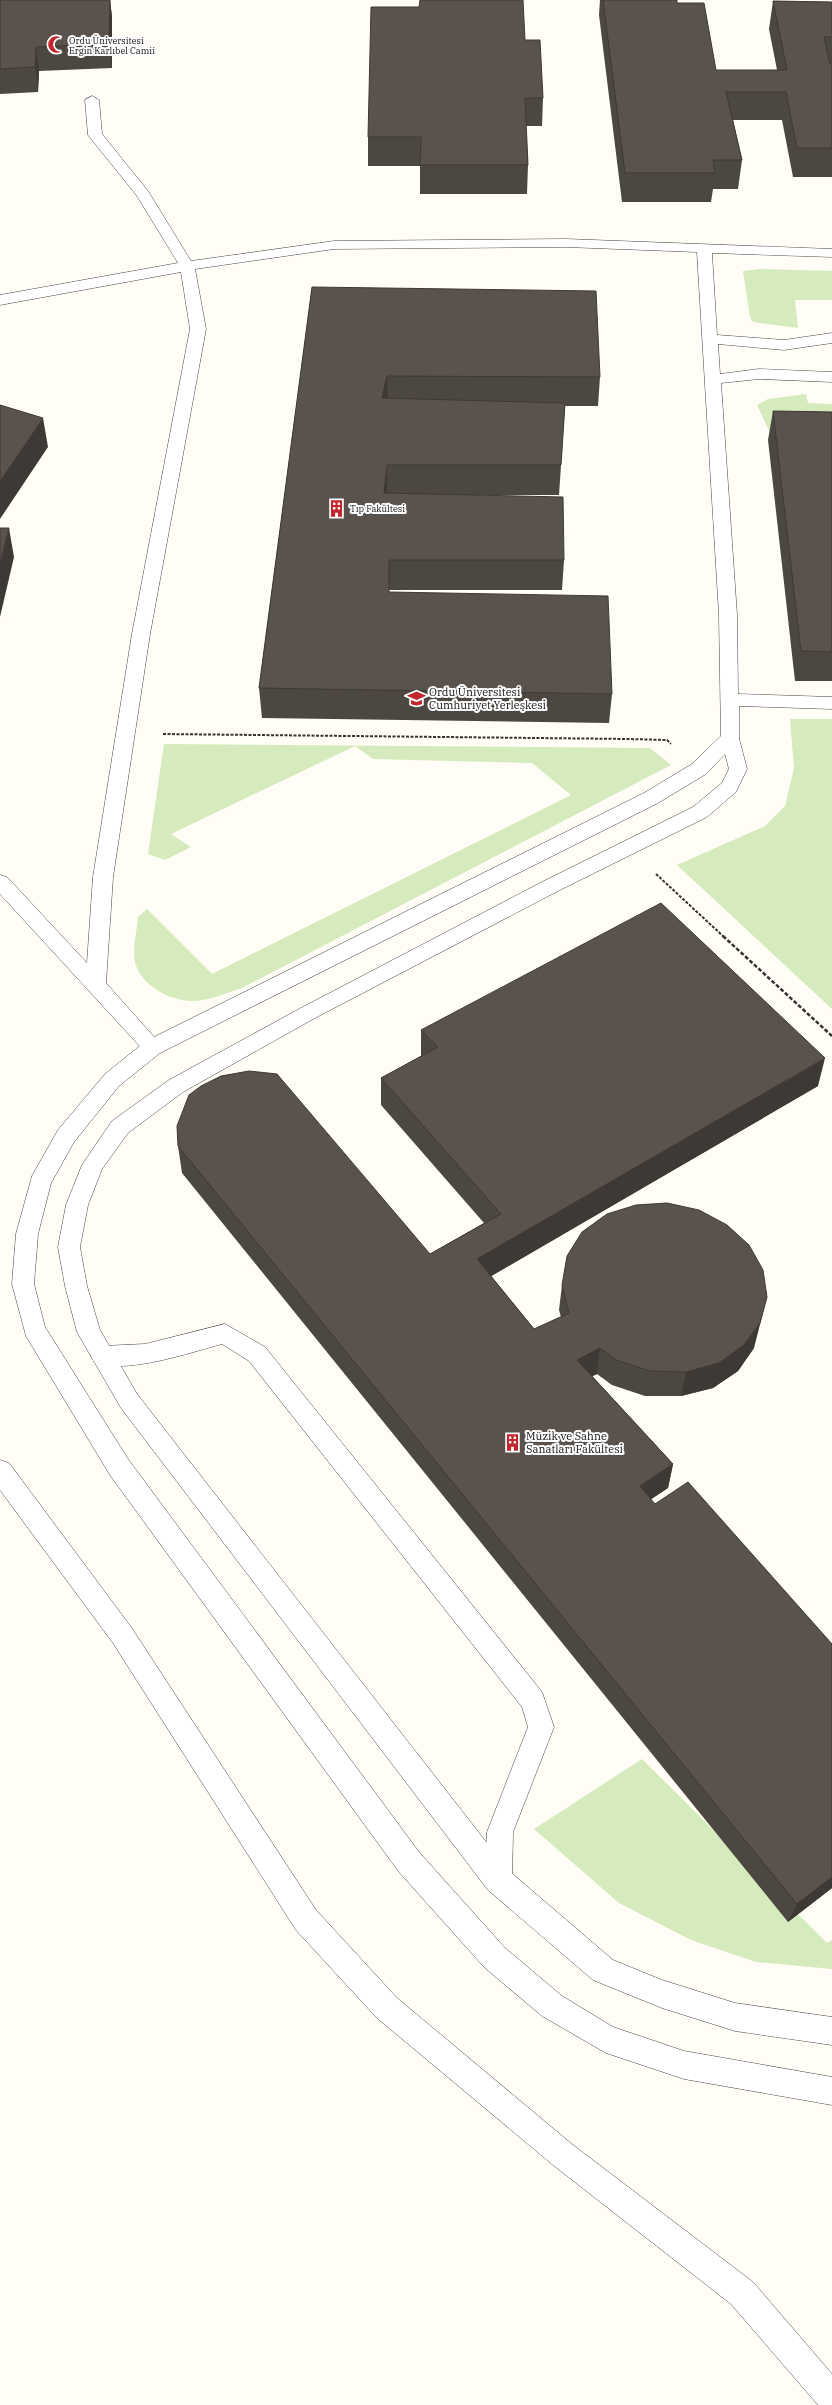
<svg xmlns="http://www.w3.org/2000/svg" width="832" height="2405" font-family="'IBM Plex Serif',serif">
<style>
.green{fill:#d5ebbd}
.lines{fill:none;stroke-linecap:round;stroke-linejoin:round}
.service-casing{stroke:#444;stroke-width:1}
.tertiary-casing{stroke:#444;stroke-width:1}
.path-far1{stroke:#333;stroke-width:2;stroke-dasharray:3 1.5;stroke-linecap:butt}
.path{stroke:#333;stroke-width:2.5;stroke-dasharray:4 2;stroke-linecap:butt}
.service{fill:#fff;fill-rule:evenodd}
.tertiary{fill:#fff;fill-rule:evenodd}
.wall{fill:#4d4742}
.shaded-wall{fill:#3f3936}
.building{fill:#5a524d;stroke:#3f3936}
.labels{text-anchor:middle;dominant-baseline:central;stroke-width:4;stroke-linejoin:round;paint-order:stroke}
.far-poi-label{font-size:9px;fill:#111;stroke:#fff;text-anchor:start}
.poi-label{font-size:11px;fill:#111;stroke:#fff;text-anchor:start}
</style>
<rect width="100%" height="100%" fill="#fffdf5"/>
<path class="green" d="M759 269 832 271V300H795L798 328 753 322 750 317 743 271Z
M806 394 808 403 832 404V435H771L757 405 768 399Z
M790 719H832V1009L677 865 765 826 785 806 794 768Z
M164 744 650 748 671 765 242 988C229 992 216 998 203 1000 176 1006 134 985 134 954 134 942 137 929 138 917L147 909 212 974 571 795 532 763 373 759 355 746 171 834 191 847 165 860 148 854Z
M642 1759 827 1943 832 1940V1969L756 1962 691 1940 619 1903 534 1829Z"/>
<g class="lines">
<defs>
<path id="service" d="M92 96 99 100 102 134 148 191 191 261 334 241 566 239 832 249V257L712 253 717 335 784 340 832 333V343L784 350 718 344 720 374 759 369 832 372V382L759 379 721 383 737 615 738 694 832 697V709L739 706V738L737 742 730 744 723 742 721 738 719 615 697 252 566 247 334 249 195 269 206 329 150 634 113 877 106 983 163 1047 160 1053 153 1055 146 1053 0 894V875L7 877 87 963 93 877 132 634 190 329 181 272 0 305V295L178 263 137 196 88 135 85 100Z
M225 1324 265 1347 542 1692 554 1727 513 1832 512 1880 508 1890 498 1894 488 1890 484 1880 487 1832 528 1727 522 1707 249 1361 222 1344C189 1353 127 1374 95 1363L91 1356 95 1349 103 1346 145 1344Z"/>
<path id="tertiary" d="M730 732 737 734 739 738 747 769 736 792 707 817 558 891 315 1018 183 1092 128 1133 102 1169 88 1205 80 1247 87 1286 100 1330 137 1394 508 1870 613 1960 662 1980 735 2003 832 2017V2045L735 2031 662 2008 593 1980 488 1890 121 1408 77 1332 65 1286 58 1247 66 1205 82 1165 112 1121 169 1080 301 1008 544 881 693 807 722 783 729 769 725 754 706 774 658 803 160 1053 119 1086 74 1142 51 1183 38 1234 34 1284 45 1327 128 1459 419 1852 505 1948 562 1996 613 2027 684 2051 832 2077V2105L684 2079 606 2053 542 2016 485 1968 399 1872 110 1475 26 1336 12 1284 16 1234 32 1176 58 1130 105 1074 146 1041 644 793 692 764 723 734Z
M0 1460 9 1463 131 1627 316 1910 397 1998 573 2145 753 2282 832 2374V2405H818L731 2304 553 2165 377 2018 296 1930 113 1643 0 1490Z"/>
</defs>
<use href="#service" class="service-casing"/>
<use href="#tertiary" class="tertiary-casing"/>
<path class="path-far1" d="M163 734 629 739 667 740 671 744
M656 874 724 937"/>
<path class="path" d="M723 936 832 1036"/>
<use href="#service" class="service"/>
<use href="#tertiary" class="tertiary"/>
</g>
<path class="wall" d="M0 0H110L112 17V68L39 71 38 92 0 94Z
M600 0H677V3L716 70H777L769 29 773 1 832 2V177H793L782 120H733L742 160 738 189H713L711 202H622L599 15Z
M525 40 543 98 542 126H526L528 165 527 194H420V166H368V137Z
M312 287 600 377 598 406H565L559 495H467L564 560 562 590H389V592L612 694 609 723 262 718 259 688Z
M773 411 832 412V681H795L768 440Z
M421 1030 818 1086 491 1276 534 1329 561 1317 559 1310 562 1285 754 1348 738 1371 713 1388 681 1396H645L612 1385 597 1374 592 1376 673 1464 668 1488 651 1499 832 1888 788 1922 182 1173 178 1146 430 1254 484 1223 381 1105V1078L421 1056Z"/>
<path class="shaded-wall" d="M110 0 112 17V68L109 44Z
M36 47 39 71 38 92 35 67Z
M387 376 388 405 382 398Z
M43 418 48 447 0 519V481Z
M387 465V495L384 493Z
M9 528 14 557 0 617V563Z
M825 1058 818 1086 476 1285 477 1259Z
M767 1297 754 1348 738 1371 713 1388 681 1396 686 1372Z
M600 1348 597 1374 574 1385 577 1360Z
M673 1464 668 1488 635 1510 640 1486Z
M832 1877V1888L788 1922 797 1904Z"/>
<path class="building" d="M0 0H110L109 44 36 47 35 67 0 69Z
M420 0H523L525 40H540L543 98H525L528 165H420L421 137H368L371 7H419Z
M603 0H677V3H704L716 70H787L773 1 832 2V37H824L830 64H832V148H797L786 92H726L742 160H713L715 173H625Z
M312 287 596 291 600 377 387 376 382 398 565 403 561 465H387L384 493 563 497 564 560H389V592L608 596 612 694 259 688Z
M0 405 43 418 0 481Z
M773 411 832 412V652L801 651Z
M0 528H9L0 563Z
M661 903 825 1058 477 1259 534 1329 569 1313 562 1285 567 1256 582 1232 607 1214 636 1205 667 1203 699 1210 727 1225 749 1245 763 1270 767 1297 760 1323 744 1345 719 1363 686 1372 650 1371 616 1360 600 1348 577 1360 673 1464 640 1486 655 1504 688 1482 832 1644V1877L797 1904 178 1146 177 1126 189 1095 201 1086 221 1076 249 1071 277 1074 430 1254 501 1214 381 1078 438 1047 421 1030Z"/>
<defs>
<symbol id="mosque-bare" viewBox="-9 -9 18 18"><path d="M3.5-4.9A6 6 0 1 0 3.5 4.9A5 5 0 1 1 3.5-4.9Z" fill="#c4262e" stroke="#fff" stroke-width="2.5" paint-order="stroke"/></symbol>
<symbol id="building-bare" viewBox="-9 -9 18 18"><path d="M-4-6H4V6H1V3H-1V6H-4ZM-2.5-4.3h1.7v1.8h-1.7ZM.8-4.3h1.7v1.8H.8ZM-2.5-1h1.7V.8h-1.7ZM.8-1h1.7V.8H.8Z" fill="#c4262e" stroke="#fff" stroke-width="2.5" paint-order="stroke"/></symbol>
<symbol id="university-bare" viewBox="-9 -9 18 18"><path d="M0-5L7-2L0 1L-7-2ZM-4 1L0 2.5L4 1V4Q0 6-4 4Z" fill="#c4262e" stroke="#fff" stroke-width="2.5" paint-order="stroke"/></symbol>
</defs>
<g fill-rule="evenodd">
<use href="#mosque-bare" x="44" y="32" width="25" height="25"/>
<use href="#building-bare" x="324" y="496" width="25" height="25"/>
<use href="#university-bare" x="404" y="686" width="25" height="25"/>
<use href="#building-bare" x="500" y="1430" width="25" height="25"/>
</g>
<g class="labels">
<g class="far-poi-label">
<text x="69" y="40">Ordu Üniversitesi<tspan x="69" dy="10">Ergin Karlıbel Camii</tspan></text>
<text x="350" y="508">Tıp Fakültesi</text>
</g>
<g class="poi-label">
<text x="429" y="692">Ordu Üniversitesi<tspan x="429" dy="13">Cumhuriyet Yerleşkesi</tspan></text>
<text x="526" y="1436">Müzik ve Sahne<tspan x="526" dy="13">Sanatları Fakültesi</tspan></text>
</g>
</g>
</svg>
